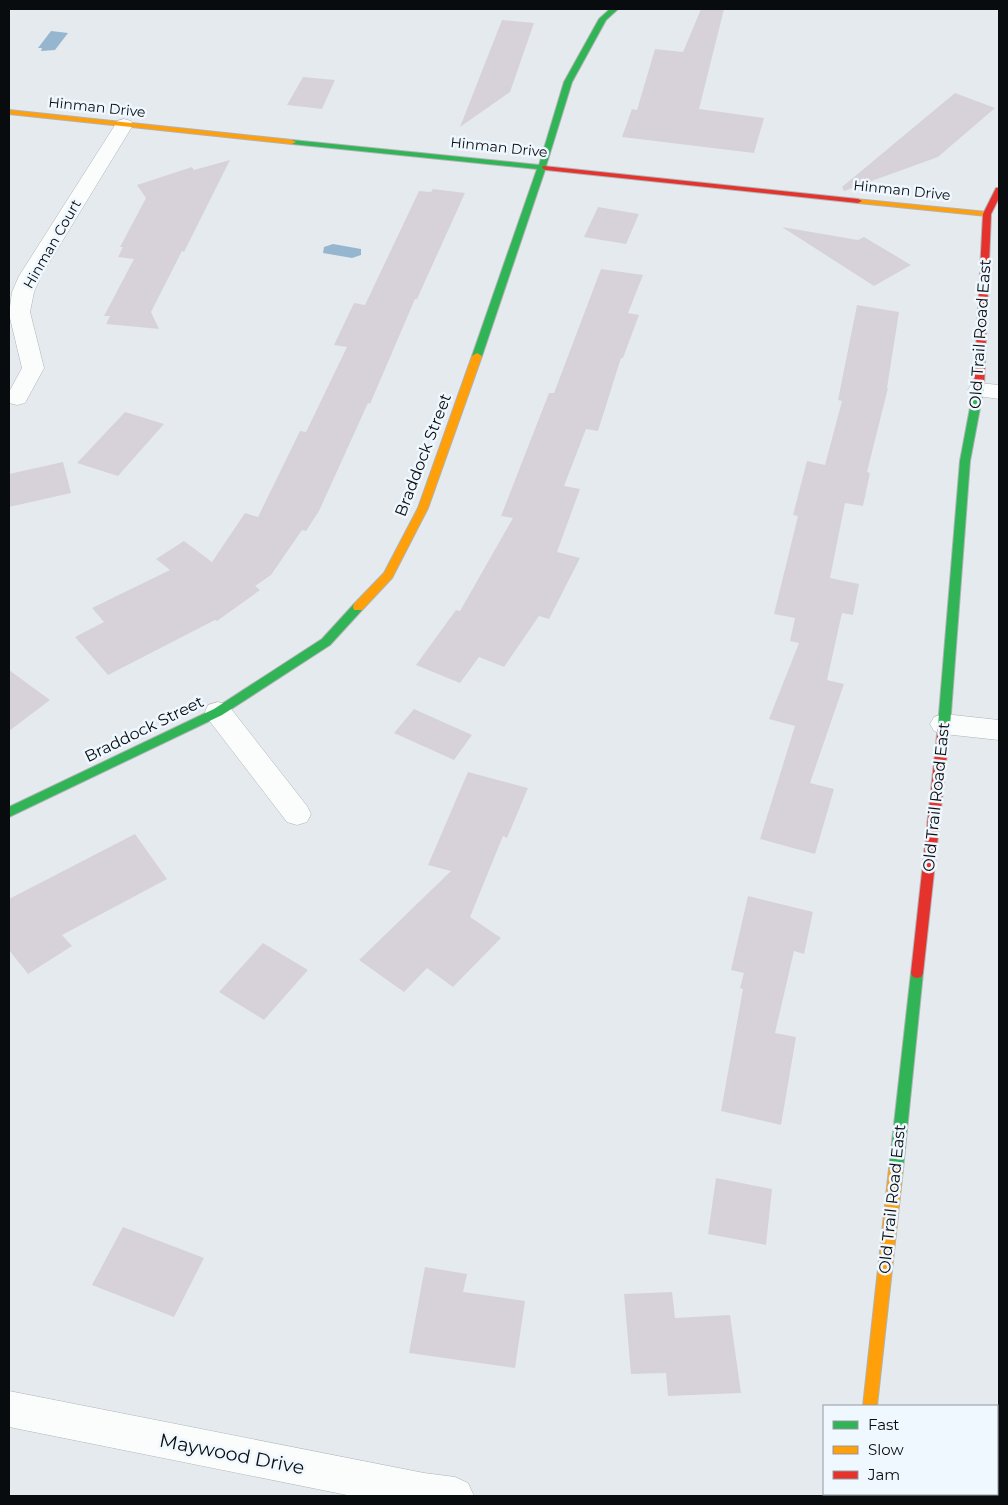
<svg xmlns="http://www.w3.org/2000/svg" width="1008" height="1505" font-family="Montserrat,sans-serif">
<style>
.water{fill:#95b6ce}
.building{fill:#d7d2da}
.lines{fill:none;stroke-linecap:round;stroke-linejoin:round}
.street-casing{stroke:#b0b3b6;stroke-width:1}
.fast-casing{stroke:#b0b3b6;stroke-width:2}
.slow-casing{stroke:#b0b3b6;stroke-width:2}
.jam-casing{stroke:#b0b3b6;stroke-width:2}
.street{fill:#fbfcfc;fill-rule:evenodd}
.fast{fill:#30b455;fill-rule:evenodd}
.slow{fill:#ff9f0a;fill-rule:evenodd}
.jam{fill:#e5322d;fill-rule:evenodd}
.labels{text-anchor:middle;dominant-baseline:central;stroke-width:5;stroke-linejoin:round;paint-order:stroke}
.far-street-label{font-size:14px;fill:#090c0e;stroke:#eff7ff}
.street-label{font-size:16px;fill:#090c0e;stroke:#eff7ff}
.near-street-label{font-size:19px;fill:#090c0e;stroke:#eff7ff}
</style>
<rect width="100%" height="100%" fill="#e5eaee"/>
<path class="water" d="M51 31 68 33 55 50 41 51 42 48H38Z
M333 244 361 249V255L352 258 323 253 324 247Z"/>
<path class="building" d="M701 9H724L699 109 764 118 754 153 622 137 632 109 637 110 655 49 683 52Z
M502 20 534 23 510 92 460 127Z
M303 77 335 80 322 109 287 105Z
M955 93 995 108 938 157 844 191 842 187Z
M230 160 184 252 182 251 151 312 159 329 106 324 110 316H104L134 259 118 257 123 247H120L146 198 137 185 192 167 194 170Z
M433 189 465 193 417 299H415L370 404 368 403 319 511 306 531 302 530 271 575 255 586 260 590 217 621 215 620 108 675 75 637 104 622 92 608 170 570 156 559 184 541 212 562 245 513 258 517 300 431 306 432 347 347 334 345 354 303 365 305 419 191 431 192Z
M598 207 639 214 626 244 584 237Z
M782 227 858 240 864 237 911 265 874 286Z
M601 269 643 275 628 313 639 315 623 358H621L598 431 586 429 564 486 580 489 557 552 580 558 549 619 539 616 504 667 479 657 460 683 416 665 456 610 460 611 513 518 501 516 549 393H554Z
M857 305 899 312 887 388H888L867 472 870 473 863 506 845 503 830 578 859 584 853 615 842 613 827 680 844 684 810 783 834 789 815 854 760 839 795 726 769 719 799 643 790 641 795 618 774 614 798 516 793 515 807 461 825 465 842 401 838 400Z
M125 412 164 424 118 476 77 463Z
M63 462 71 493 9 507V474Z
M9 670 50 700 9 731Z
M414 709 472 735 454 760 394 733Z
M468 772 528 788 507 838 503 836 470 917 501 938 453 987 427 968 404 992 359 960 451 871 428 865Z
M135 834 167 879 62 935 72 946 28 974 9 950V899Z
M748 896 813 912 804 954 794 951 775 1033 796 1037 781 1125 721 1111 743 989 740 988 744 973 731 970Z
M263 943 308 970 264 1020 219 992Z
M716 1178 772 1189 766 1245 708 1234Z
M123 1227 204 1258 174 1317 92 1285Z
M425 1267 467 1274 463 1292 525 1301 515 1368 409 1353Z
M672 1292 675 1318 730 1315 741 1393 668 1396 666 1373 631 1374 624 1294Z"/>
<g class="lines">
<defs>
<path id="street" d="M124 119 131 121 133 125 41 276 34 292 30 312 44 368 25 403 17 405 9 403V392L22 368 9 314 12 292 19 276 115 125 117 121Z
M979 383 999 385V399L971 395 968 390 971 385Z
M218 702 228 705 307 806 311 814 307 822 297 825 287 822 208 719 205 712 208 705Z
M944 714 999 720V740L944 734 934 731 930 724 934 717Z
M9 1391 424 1473 455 1477 468 1483 474 1496H352L9 1427Z
M841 1494H879V1496H841Z"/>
<path id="fast" d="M610 9H618L606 20 572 82 546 166 550 168 545 170 482 356 480 358H474L472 356 537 169 292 144 288 142 292 140 539 165 564 82 599 19Z
M979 384 984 387 970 461 950 726 944 730 938 726 960 461 974 387Z
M358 603 363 607 362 610 330 645 222 715 9 817V807L214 709 322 639 354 604Z
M917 968 921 969 923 973 903 1169 901 1173 896 1175 891 1173 889 1169 911 973 913 969Z"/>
<path id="slow" d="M9 110 292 140 296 142 292 144 9 114Z
M855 199 987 212 991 214 987 216 858 203 854 201Z
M477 353 482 356 428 508 392 578 362 610H354L353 607 354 604 384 573 418 508 472 356Z
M896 1163 901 1165 903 1169 877 1406H863L889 1169 891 1165Z"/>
<path id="jam" d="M543 166 858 199 862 201 858 203 546 170 542 168Z
M996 188H999V198L991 214 984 387 979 390 974 387 983 214Z
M944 722 950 726 923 973 921 977 917 978 913 977 911 973 938 726Z"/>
</defs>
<use href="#street" class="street-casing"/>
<use href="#fast" class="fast-casing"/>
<use href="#slow" class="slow-casing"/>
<use href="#jam" class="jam-casing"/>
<use href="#street" class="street"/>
<use href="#fast" class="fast"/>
<use href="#slow" class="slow"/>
<use href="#jam" class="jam"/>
</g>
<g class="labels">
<g class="far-street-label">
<text transform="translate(97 107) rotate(6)">Hinman Drive</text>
<text transform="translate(499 147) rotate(6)">Hinman Drive</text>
<text transform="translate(902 190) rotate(6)">Hinman Drive</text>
<text transform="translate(52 244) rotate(-60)">Hinman Court</text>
</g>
<g class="street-label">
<text transform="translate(980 334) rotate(-86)">Old Trail Road East</text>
<text transform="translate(423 455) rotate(-69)">Braddock Street</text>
<text transform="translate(144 729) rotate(-26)">Braddock Street</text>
<text transform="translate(936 797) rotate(-84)">Old Trail Road East</text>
<text transform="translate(892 1199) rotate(-84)">Old Trail Road East</text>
</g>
<g class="near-street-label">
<text transform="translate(232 1454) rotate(11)">Maywood Drive</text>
</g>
</g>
<rect width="1008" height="1505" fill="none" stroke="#090c0e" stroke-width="20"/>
<rect x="823" y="1405" width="175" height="90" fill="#eff7ff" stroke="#93999f"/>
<rect x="833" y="1421" width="25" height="8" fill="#30b455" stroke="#93999f"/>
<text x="868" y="1430" font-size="15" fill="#090c0e">Fast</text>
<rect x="833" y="1446" width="25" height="8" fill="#ff9f0a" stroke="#93999f"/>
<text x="868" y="1455" font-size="15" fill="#090c0e">Slow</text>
<rect x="833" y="1471" width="25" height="8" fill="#e5322d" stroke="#93999f"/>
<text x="868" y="1480" font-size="15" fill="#090c0e">Jam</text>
</svg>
